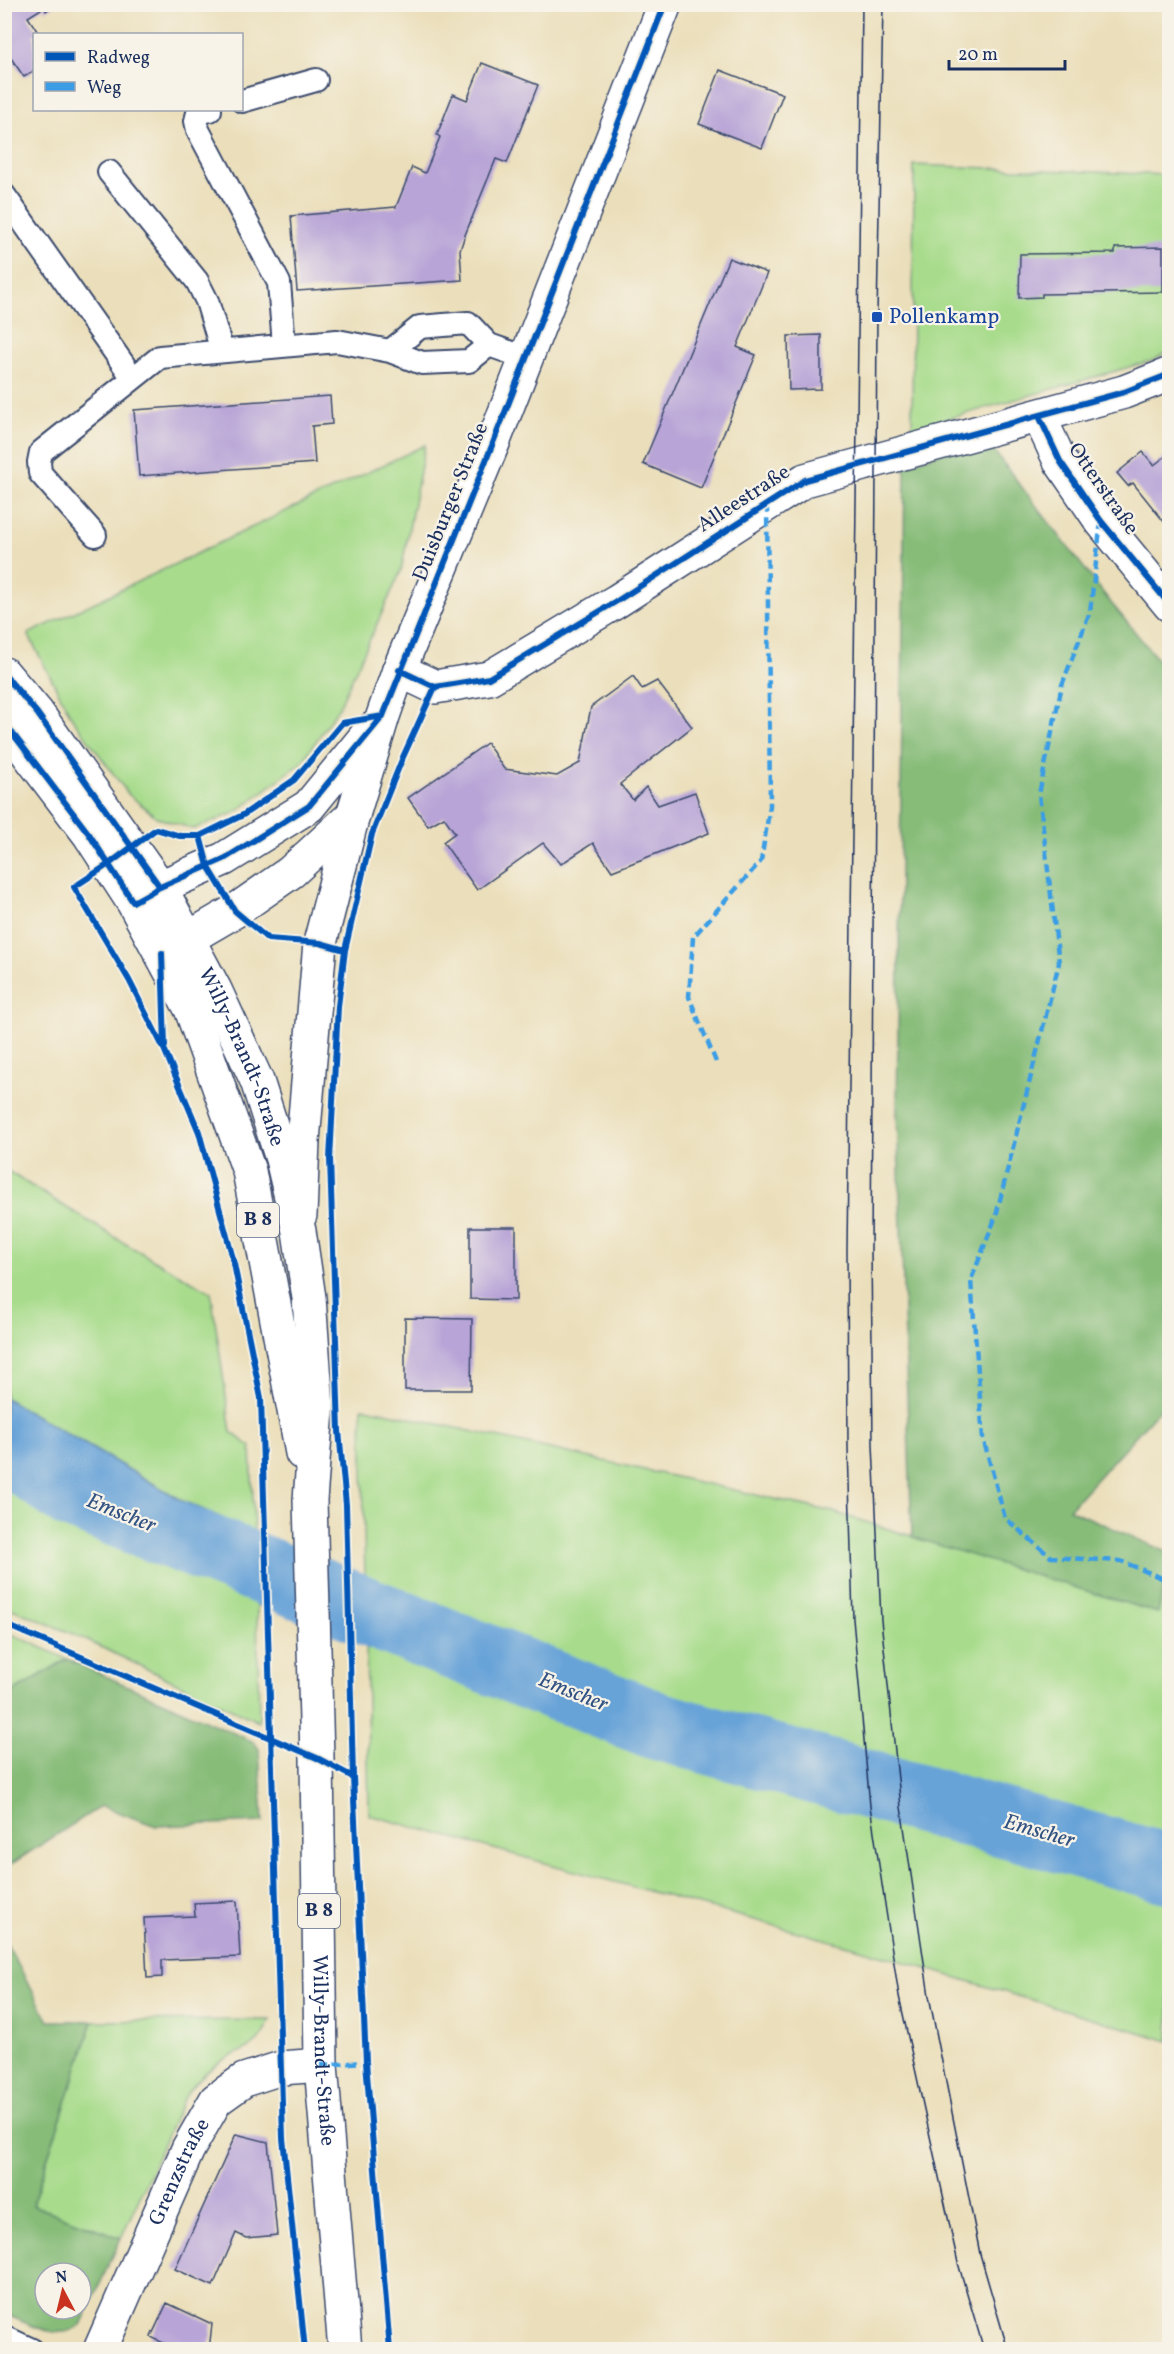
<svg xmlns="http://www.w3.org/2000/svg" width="1174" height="2354" font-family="Vollkorn,serif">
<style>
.green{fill:#a8dc8c;stroke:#628675;stroke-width:1.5}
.forest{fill:#86bc78;stroke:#50766b;stroke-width:1.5;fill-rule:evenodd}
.water{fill:#67a3d8;stroke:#41699b;stroke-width:1.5}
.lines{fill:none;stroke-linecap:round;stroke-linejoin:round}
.river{stroke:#67a3d8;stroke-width:69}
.building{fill:#b8a4d7}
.service-casing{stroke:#3a496c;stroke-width:26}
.minor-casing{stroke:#3a496c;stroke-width:36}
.primary-casing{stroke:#3a496c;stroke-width:36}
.service{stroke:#fff;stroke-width:22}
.minor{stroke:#fff;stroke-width:33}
.primary{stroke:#fff;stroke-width:33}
.tram{stroke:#1b2f5e;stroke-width:1.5}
.quiet{stroke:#3b9de6;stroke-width:4.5;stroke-dasharray:9 4.5;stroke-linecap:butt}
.cycleway-casing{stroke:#f7f3e8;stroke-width:10}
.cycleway{stroke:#0057b8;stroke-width:6}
.transit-dot{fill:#1a4fb4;stroke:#f7f3e8;stroke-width:2}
.labels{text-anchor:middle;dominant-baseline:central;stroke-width:4.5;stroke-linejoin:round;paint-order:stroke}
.shield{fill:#f7f3e8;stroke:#5d6a87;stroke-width:1.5}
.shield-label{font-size:20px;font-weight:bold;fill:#1b2f5e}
.transit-label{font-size:21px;fill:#164399;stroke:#f7f3e8;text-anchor:start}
.street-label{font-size:21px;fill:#1b2f5e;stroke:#f7f3e8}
.water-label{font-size:22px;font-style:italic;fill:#325283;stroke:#f7f3e8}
</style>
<rect width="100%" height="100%" fill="#f7f3e8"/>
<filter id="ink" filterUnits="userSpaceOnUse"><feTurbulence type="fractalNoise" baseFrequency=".0167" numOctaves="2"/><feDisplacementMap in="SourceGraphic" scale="12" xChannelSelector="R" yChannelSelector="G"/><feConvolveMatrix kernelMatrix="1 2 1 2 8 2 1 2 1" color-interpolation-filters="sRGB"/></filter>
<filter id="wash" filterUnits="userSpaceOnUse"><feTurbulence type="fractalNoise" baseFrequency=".008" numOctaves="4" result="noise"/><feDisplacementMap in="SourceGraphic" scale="24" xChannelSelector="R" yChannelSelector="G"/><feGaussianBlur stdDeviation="1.35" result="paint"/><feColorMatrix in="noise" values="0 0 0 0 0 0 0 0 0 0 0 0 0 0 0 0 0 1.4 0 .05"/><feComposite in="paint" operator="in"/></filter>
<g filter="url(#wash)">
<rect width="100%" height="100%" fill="#ebdfbb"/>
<path class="green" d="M914 165 1169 175V351L1154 360 912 429Z
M425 445 401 571 339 707 302 762 236 812 194 829 158 818 129 795 72 718 28 634Z
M4 1169 124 1243 211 1292 231 1432 251 1447 254 1532 185 1502 5 1398Z
M362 1407 833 1512 1158 1612 1169 1563V2041L857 1948 369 1815Z
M4 1480 100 1534 257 1604 259 1722 73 1634 5 1606Z
M5 1631 67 1659 5 1697Z
M270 2020C258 2049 250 2046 225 2059 209 2068 196 2081 185 2095L121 2238 32 2205 93 2021Z"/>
<path class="forest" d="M984 438 1111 603 1169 673V1399L1069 1509 1169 1553V1563L1158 1613 912 1537 897 1114 905 465Z
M67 1659 254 1742 259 1749 263 1822 156 1826 101 1806 5 1868V1697Z
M5 1941 49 2021H93L32 2205 121 2238 81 2325C58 2343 28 2323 5 2314ZM45 2273H81V2309H45Z"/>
<path class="water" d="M5 1398 185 1502 254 1532 257 1604 100 1534 5 1480Z"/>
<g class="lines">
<path class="river" d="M4 1447 72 1495 655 1725 1170 1869"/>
</g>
<g id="blocks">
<path class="building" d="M4 4H56L46 11 44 7 28 17 39 34H34V71L24 77 4 48Z
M482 63 538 85 507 163 496 159 465 235 460 250 462 280 297 291 291 216 396 207 412 167 425 173 440 137 437 135 453 94 467 100Z
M720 70 783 94 762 148 699 124Z
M1163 247V292L1042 294V297L1019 298 1020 254 1115 253V248Z
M729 258 767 273 737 347 756 355 701 488 643 464Z
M821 335V389L789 390 788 336Z
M330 396 332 424 312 426 315 463 139 476 134 410Z
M1143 452 1154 465 1170 453V523H1165L1133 483 1128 486 1117 473Z
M633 676 642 689 657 681 692 727 620 784 633 800 646 787 658 805 695 792 709 833 612 871 593 843 561 864 543 843 477 890 443 842 455 833 444 817 428 826 408 798 487 743 504 769 557 776 580 763 591 707Z
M470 1227H516V1300L470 1299Z
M405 1318 472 1319 471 1390H405Z
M237 1901 240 1957 162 1960V1977L147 1978 144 1918 195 1916 194 1903Z
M236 2134 268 2142 277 2235 246 2238 236 2233 213 2286 175 2269Z
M167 2303 212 2324 209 2350H178L151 2337Z"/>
</g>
</g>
<g filter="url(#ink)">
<use href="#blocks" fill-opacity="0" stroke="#3a496c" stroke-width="1.5"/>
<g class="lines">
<defs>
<path id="service" d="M242 101 316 80
M210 110 198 113 196 121 198 130 279 283 284 345
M109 172 197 281 207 301 222 351
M4 195 133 378
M390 351 420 327 468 323 489 345 526 358
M95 535 40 473 39 462 41 452 160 357 337 341 390 351 422 363 469 361 489 345
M4 2337 32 2350"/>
<g id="minor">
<path d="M1039 416 1060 461 1101 521 1170 605"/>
<path d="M399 670 435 687 489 678 617 601 805 480 1124 392 1170 374"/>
<path d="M136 900 160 887 224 859 309 806 372 729"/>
<path d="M163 953 235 911 291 872 353 815"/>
<path d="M300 1215 303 1141 320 943 353 815 383 716 399 670 493 443 665 4"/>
<path id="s1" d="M100 2350 188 2149 216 2100 244 2080 281 2068 321 2065"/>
</g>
<g id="primary">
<path id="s2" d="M4 674 37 713 160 887 215 990 257 1081 282 1159 299 1231 309 1298 317 1409 310 1500 317 1758 321 2065 345 2350"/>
<path d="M4 722 89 834 133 902 191 1009 249 1171 302 1453"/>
</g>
</defs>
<use href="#service" class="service-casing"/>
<use href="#minor" class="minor-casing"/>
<use href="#primary" class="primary-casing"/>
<use href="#service" class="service"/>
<use href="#minor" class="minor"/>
<use href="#primary" class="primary"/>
<path class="tram" d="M862 4 847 1250 848 1447 853 1619 870 1806 899 1996 958 2263 984 2350
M883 4 877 317 871 1249 873 1445 881 1620 901 1807 929 1996 980 2254 1008 2350"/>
<path class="quiet" d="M1101 521 1090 612 1062 685 1039 794 1059 963 996 1216 971 1280 983 1438 1005 1518 1051 1557 1121 1561 1164 1579
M716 1062 689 997 693 937 761 861 770 806 767 504
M1170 1575 1164 1579 1170 1597
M321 2065 366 2062"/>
<defs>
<path id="cycleway" d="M1039 416 1060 461 1101 521 1170 605
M399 670 435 687 489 678 617 601 805 480 1124 392 1170 374
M4 674 37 713 160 887
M4 722 89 834 133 902 160 887 224 859 309 806 383 716 493 443 665 4
M200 836 208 866 235 911 268 939 320 943 345 950
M162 953 165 1046
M4 1624 317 1758 353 1777
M305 2350 283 2138 261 1398 233 1259 199 1132 165 1051 129 980 74 887 109 864 156 829 180 836H200L243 815 294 780 342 723 383 716
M390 2350 366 2062 353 1777 346 1505 339 1431 330 1159 338 1006 345 950 372 834 403 757 435 687"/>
</defs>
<use href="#cycleway" class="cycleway-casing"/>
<use href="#cycleway" class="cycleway"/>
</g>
</g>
<rect class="transit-dot" x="871" y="311" width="12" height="12" rx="3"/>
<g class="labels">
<g class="shield">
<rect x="237" y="1203" width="42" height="34" rx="4.5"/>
<rect x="298" y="1894" width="42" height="34" rx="4.5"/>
</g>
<g class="shield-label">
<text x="258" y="1220">B 8</text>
<text x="319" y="1911">B 8</text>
</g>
<g class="transit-label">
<text x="889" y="317">Pollenkamp</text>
</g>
<g class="street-label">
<text transform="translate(1103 489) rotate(55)">Otterstraße</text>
<text transform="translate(744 499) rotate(-33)">Alleestraße</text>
<text transform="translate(451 502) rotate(-68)">Duisburger Straße</text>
<text stroke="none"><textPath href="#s2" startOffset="453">Willy-Brandt-Straße</textPath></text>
<text stroke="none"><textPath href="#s2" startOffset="1458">Willy-Brandt-Straße</textPath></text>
<text stroke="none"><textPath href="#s1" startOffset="195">Grenzstraße</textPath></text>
</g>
<g class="water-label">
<text transform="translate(121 1514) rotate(22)">Emscher</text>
<text transform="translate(573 1693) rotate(22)">Emscher</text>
<text transform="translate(1039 1832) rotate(16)">Emscher</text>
</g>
</g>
<rect width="1174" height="2354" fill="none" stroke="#f7f3e8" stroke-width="24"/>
<rect x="33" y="33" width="210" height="78" fill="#f7f3e8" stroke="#9fa5b1" stroke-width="1.5"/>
<rect x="45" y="52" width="30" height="9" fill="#0057b8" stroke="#9fa5b1" stroke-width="1.5"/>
<text x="87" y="63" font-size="18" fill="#1b2f5e">Radweg</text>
<rect x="45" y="82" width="30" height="9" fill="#3b9de6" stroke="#9fa5b1" stroke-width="1.5"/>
<text x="87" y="93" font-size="18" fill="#1b2f5e">Weg</text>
<g transform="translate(63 2291) rotate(353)"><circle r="28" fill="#f7f3e8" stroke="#9fa5b1" stroke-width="1.5"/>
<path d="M0-4.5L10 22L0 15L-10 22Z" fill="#c8321e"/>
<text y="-9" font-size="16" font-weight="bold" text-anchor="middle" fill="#1b2f5e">N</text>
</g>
<path d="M949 60v9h116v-9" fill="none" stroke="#1b2f5e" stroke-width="3"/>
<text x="958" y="60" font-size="18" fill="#1b2f5e" stroke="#f7f3e8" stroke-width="4.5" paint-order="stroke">20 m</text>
</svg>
